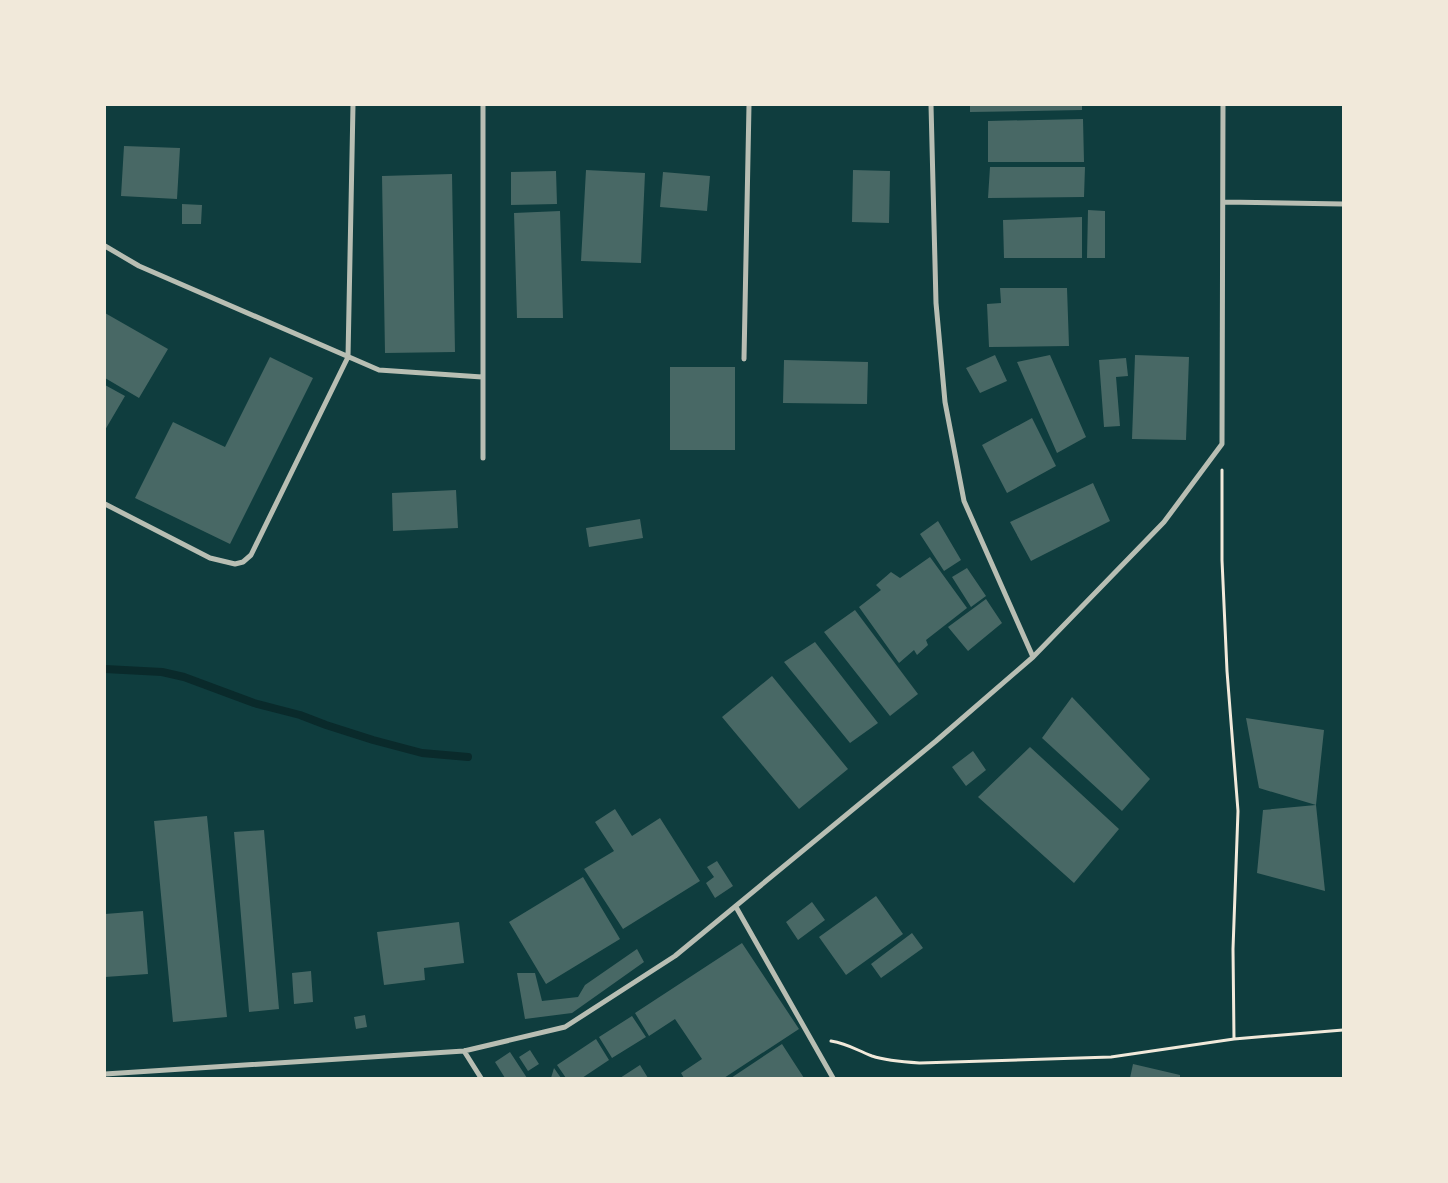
<svg xmlns="http://www.w3.org/2000/svg" width="1448" height="1183" font-family="Commissioner,sans-serif">
<style>
.lines{fill:none;stroke-linecap:round;stroke-linejoin:round}
.stream{stroke:#0a2a2b;stroke-width:8}
.building{fill:#486865}
.path{stroke:#f1e9da;stroke-width:3}
.minor{stroke:#b8beb3;stroke-width:5}
</style>
<rect width="100%" height="100%" fill="#0f3d3e"/>
<g class="lines">
<path class="stream" d="M105 669 162 672 184 677 254 703 300 715 326 725 373 740 422 753 468 757"/>
</g>
<path class="building" d="M970 105H1082V110L970 112Z
M1083 119 1084 162H988V121Z
M124 146 180 148 177 199 121 196Z
M990 167H1085L1084 197 988 198Z
M586 170 645 173 641 263 581 261Z
M853 170 890 171 889 223 852 222Z
M556 171 557 204 511 205V172Z
M663 172 710 176 707 211 660 207Z
M452 174 455 352 385 353 382 176Z
M182 204 202 205 201 224H182Z
M1088 210 1105 211V258H1087Z
M560 211 563 318H517L514 213Z
M1082 217V258H1004L1003 220Z
M1000 288H1067L1069 346 989 347 987 304 1001 303Z
M105 313 168 349 139 398 105 378Z
M995 355 1007 381 980 393 966 368Z
M1050 355 1086 437 1057 453 1017 362Z
M1135 355 1189 357 1186 440 1132 439Z
M270 357 313 378 230 544 135 498 173 422 225 447Z
M1126 358 1128 376 1116 377 1120 426 1104 427 1099 360Z
M784 360 868 362 867 404 783 403Z
M670 367H735V450H670Z
M105 385 125 396 105 430Z
M1032 418 1056 466 1007 493 982 445Z
M1093 483 1110 521 1031 561 1010 522Z
M456 490 458 528 393 531 392 493Z
M640 519 643 538 589 547 586 528Z
M938 521 961 560 944 571 920 534Z
M930 557 967 608 926 640 928 645 917 655 914 650 899 663 859 607 881 590 876 585 891 572 900 578Z
M967 568 986 596 971 607 952 577Z
M986 599 1002 623 968 651 948 627Z
M855 610 918 694 890 716 824 632Z
M815 642 878 723 850 743 784 662Z
M772 676 848 769 799 809 722 717Z
M1072 697 1150 779 1122 811 1042 738Z
M1246 718 1324 730 1316 805 1259 788Z
M1030 747 1119 829 1074 883 978 797Z
M973 751 986 770 966 786 952 767Z
M1316 805 1325 891 1257 873 1263 810Z
M615 809 632 836 660 818 700 881 623 929 584 869 614 851 595 822Z
M207 816 227 1017 173 1022 154 821Z
M264 830 279 1009 249 1012 234 832Z
M717 861 733 886 715 898 706 883 714 877 707 867Z
M583 877 620 939 546 984 509 922Z
M876 896 903 934 846 975 819 937Z
M812 902 825 920 798 940 786 922Z
M143 911 148 974 105 977V914Z
M459 922 464 963 424 968 425 980 384 985 377 932Z
M912 933 923 948 881 978 871 964Z
M742 943 799 1029 724 1078H684L681 1073 702 1059 675 1019 649 1036 635 1013Z
M637 949 644 962 572 1013 525 1019 517 973H535L542 1001 578 997 585 985Z
M311 971 313 1002 294 1004 292 973Z
M365 1015 367 1027 356 1029 354 1017Z
M632 1016 646 1037 612 1058 599 1037Z
M596 1039 609 1060 582 1078H566L557 1065Z
M782 1044 804 1078H731Z
M530 1050 539 1064 528 1071 519 1057Z
M510 1052 527 1078H505L495 1062Z
M1133 1064 1180 1075V1078H1130Z
M640 1065 648 1078H620Z
M554 1068 561 1078H551Z"/>
<g class="lines">
<path class="path" d="M1222 470V560L1227 671 1238 811 1233 949 1234 1039
M831 1041C849 1044 856 1050 872 1056 887 1061 904 1062 920 1063L1111 1057 1234 1039 1343 1030"/>
<path class="minor" d="M483 105V458
M931 105 936 303 945 402 964 501 1033 657
M1224 202 1343 204
M105 246 139 266 379 370 482 377
M744 359 749 105
M105 504 210 558 235 564 243 562 251 555 348 357 353 105
M736 907 833 1078
M464 1051 481 1078
M105 1074 464 1051 565 1027 675 956 936 741 1033 657 1164 522 1222 444 1223 105"/>
</g>
<rect width="1448" height="1183" fill="none" stroke="#f1e9da" stroke-width="212"/>
</svg>
